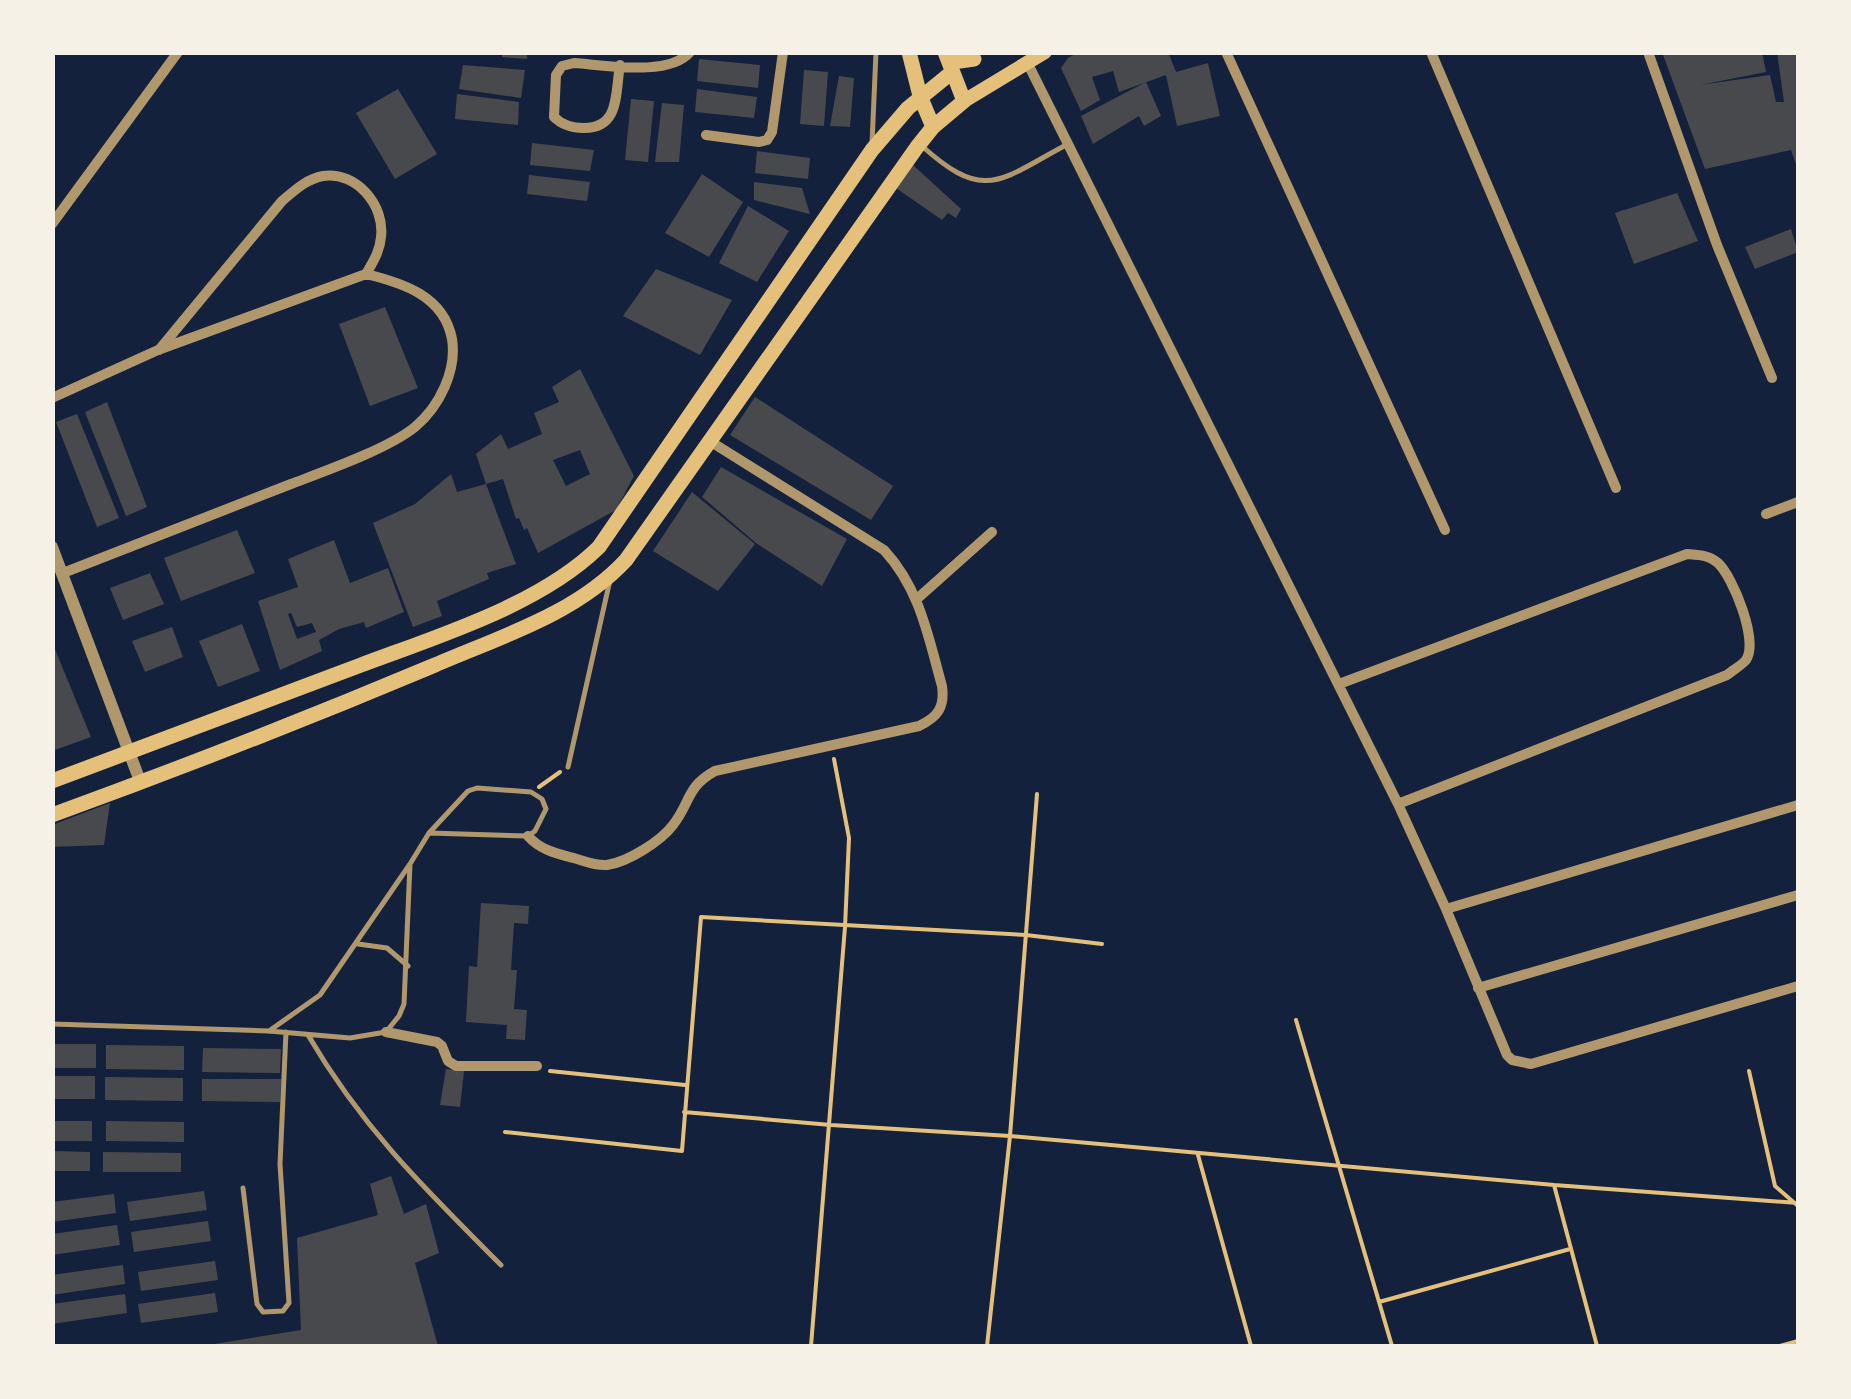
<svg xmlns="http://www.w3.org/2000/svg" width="1851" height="1399" font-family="'Titillium Web',sans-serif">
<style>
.building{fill:#48494c;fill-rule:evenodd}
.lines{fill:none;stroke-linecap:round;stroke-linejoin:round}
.path{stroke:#e5c07b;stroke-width:4}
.service{stroke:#b1986c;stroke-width:5}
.minor{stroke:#b1986c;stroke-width:10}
.tertiary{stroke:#b1986c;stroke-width:12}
.secondary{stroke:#e5c07b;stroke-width:14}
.primary{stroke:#e5c07b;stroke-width:15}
</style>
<rect width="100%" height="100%" fill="#14213d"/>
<path class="building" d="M502 52H527V59L502 57Z
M1079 52H1168L1176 72 1208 63 1220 116 1177 126 1166 75 1119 92 1113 71 1092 77 1100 100 1081 111 1061 68 1068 58Z
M1662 52H1762L1766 72 1700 85 1770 75 1776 102H1784L1777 52H1798V170L1791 150 1705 169Z
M699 59 760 65 758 88 697 81Z
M463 65 525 70 521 98 459 89Z
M804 70 828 72 824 126 800 124Z
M839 76 854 78 850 127 830 126Z
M1146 82 1161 116 1144 126 1139 116 1093 144 1081 116Z
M398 89 437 154 395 179 356 113Z
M697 89 757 97 754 118 695 112Z
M457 94 519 102 518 125 455 119Z
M631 99 654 101 648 162 625 160Z
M662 103 684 105 679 162H655Z
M532 143 594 150 590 171 530 165Z
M757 151 810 158 808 179 755 173Z
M913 165 961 209 956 218 948 213 942 220 896 188Z
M702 174 743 202 709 257 665 233Z
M529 175 590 182 587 201 527 194Z
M754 182 802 188 810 214 754 200Z
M1677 193 1698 241 1634 264 1615 213Z
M748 206 789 231 757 282 719 263Z
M1791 229 1798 252 1755 269 1745 247Z
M656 269 732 300 700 355 623 316Z
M385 307 418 388 370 406 339 324Z
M580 369 634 476 616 510 538 553 527 528 524 530 519 518 516 519 503 479 486 484 476 454 501 434 508 449 542 434 534 413 559 402 552 387ZM580 450 590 474 566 486 553 460Z
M755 397 893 486 871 520 730 435Z
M107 402 147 507 126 516 85 412Z
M77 414 119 518 97 527 56 422Z
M721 467 847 539 822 586 756 543 702 497Z
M451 474 457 492 486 484 516 564 487 573 489 579 437 601 442 616 413 627 373 523 415 504Z
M692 492 755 544 718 591 653 551Z
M237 530 255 573 181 601 164 558Z
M334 540 350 583 388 568 404 612 366 628 364 622 339 629 319 640 322 651 280 670 258 601 298 587 288 559ZM291 613 297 627 312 623 316 632 297 639 288 614Z
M150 573 164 604 123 620 110 588Z
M242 624 260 671 218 687 199 641Z
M172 627 183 657 145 672 132 641Z
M52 642 91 737 52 751Z
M110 803 104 845 52 847V825Z
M481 903 529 906 528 924 514 923 511 970H517L514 1009 527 1010 525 1040 506 1039 507 1025 466 1022 469 966 477 967Z
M52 1044H96V1068H52Z
M106 1045 184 1046V1070L106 1069Z
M203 1048 281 1049 280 1073 202 1072Z
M446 1069 464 1071 460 1107 440 1105Z
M52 1076H95V1099H52Z
M105 1077 183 1078V1101L105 1100Z
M202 1079H281L280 1102 202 1101Z
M52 1121H92V1141H52Z
M106 1121 184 1122V1142L106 1141Z
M52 1151 90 1152V1171H52Z
M103 1152 181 1153V1172H103Z
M391 1176 404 1214 426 1204 439 1253 415 1263 438 1346H202L301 1330 297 1238 378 1215 370 1184Z
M204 1191 207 1210 130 1221 127 1202Z
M114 1194 116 1213 52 1222V1202Z
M208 1221 211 1241 134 1252 131 1232Z
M117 1225 120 1245 52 1255V1234Z
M215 1261 218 1280 141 1291 138 1272Z
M123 1265 125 1284 52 1295V1275Z
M215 1293 218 1312 141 1323 138 1304Z
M125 1294 127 1313 52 1324V1304Z"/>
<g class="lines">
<path class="path" d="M539 787 560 772
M1296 1020 1392 1346
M550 1071 685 1085
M1749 1071 1775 1186 1798 1206
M684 1112 831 1125 1010 1136 1554 1185 1798 1203
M505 1132 682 1151 701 917 1026 935 1102 944
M1198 1155 1251 1346
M1554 1185 1597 1346
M1379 1302 1570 1249
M811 1346 845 927 849 838 834 759
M987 1346 1010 1136 1037 794
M1780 1346 1798 1341"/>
<path class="service" d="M872 144 876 52
M922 146C986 204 1001 179 1068 144
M568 767 610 580
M410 864 429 833 468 791 477 788 531 792 542 799 546 809 535 831 528 836 429 833
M358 944 387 948 408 966
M52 1024 269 1031 350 1038 386 1032 399 1016 404 1004 410 864 320 995 269 1031
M308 1035C363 1129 425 1189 501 1265
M243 1188 257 1304 263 1312 283 1311 289 1303 280 1164 286 1032"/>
<path class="minor" d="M1226 52 1445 530
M1431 52 1616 488
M1648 52 1717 245 1772 378
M1027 62 1398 804 1446 909 1507 1055 1512 1060 1531 1064 1798 986
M620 65C615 94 620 128 584 128 572 128 562 125 554 117L556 75 562 66 574 63C605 65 669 77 690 52
M706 135 759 142 767 140 772 132 783 52
M52 224 178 52
M159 350 282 201C294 191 306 179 323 176 356 171 385 205 381 237 380 251 373 262 366 274
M52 398 158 350 366 274C403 283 444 296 452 339 457 370 440 406 415 427 388 449 325 471 291 484 215 514 139 543 63 573
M1766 514 1798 502
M918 598 992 532
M1339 684 1687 554C1699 555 1709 555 1718 563 1733 577 1759 641 1746 660 1742 665 1733 670 1727 675L1398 804
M528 836C541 851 559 854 577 859 587 862 596 866 607 865 628 862 661 841 673 825 691 802 686 787 715 771L919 726C938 717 945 707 942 686 928 636 920 589 884 550L708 440
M1446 909 1798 805
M1478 988 1798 895
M386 1032 437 1042 442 1046 448 1061 456 1066H537"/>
<path class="tertiary" d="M52 547 140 781"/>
<path class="secondary" d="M964 101 1045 52"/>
<path class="primary" d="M909 52 920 96 933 127
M947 52 960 61 974 59
M52 781C155 742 258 704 361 665 438 636 540 605 599 547L872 150 908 108 951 73
M52 815C181 768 309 718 435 665 502 636 576 614 626 560L917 147 933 127 964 101 945 52"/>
</g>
<rect width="1851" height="1399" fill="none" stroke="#f6f1e7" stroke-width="110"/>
</svg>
